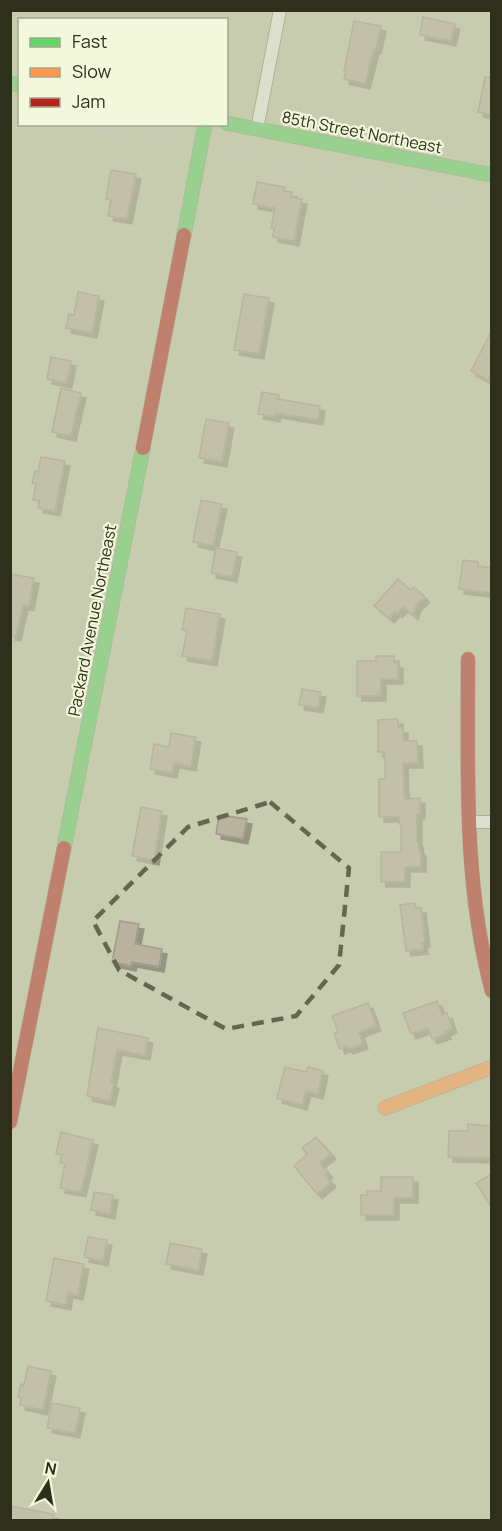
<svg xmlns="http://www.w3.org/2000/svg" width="502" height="1531" font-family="Manrope,sans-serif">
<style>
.building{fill:#bab29f;stroke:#a09a87;stroke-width:1.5;filter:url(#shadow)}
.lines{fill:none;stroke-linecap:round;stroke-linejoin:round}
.street-casing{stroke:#898c75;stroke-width:14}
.fast-casing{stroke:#898c75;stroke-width:15}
.slow-casing{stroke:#898c75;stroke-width:15}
.jam-casing{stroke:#898c75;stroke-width:15}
.path{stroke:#c6c8bf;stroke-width:3;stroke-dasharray:6 3;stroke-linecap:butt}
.street{stroke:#f7f7f3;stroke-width:12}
.fast{stroke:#63d668;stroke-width:14}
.slow{stroke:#ff974d;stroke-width:14}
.jam{stroke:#b3261e;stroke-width:14}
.marked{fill:none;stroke:#64674f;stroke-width:4.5;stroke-dasharray:12 8;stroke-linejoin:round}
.labels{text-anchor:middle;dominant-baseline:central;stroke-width:4.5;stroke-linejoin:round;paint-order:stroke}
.street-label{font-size:16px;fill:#2e301b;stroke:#f3f7db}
</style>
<defs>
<filter id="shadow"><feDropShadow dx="5" dy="5" stdDeviation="0" flood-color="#0004"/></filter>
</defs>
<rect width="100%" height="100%" fill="#c8ccaf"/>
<path class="building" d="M423 17 455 24 451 41 420 35Z
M354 21 381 26 376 49H374L365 84 344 79 346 71H344Z
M485 77H492V115L478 112Z
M111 170 136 174 127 219 108 216 111 200 106 199Z
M257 182 285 187 284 191 292 192 291 197 302 199 294 241 273 237 274 228H271L275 208 253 204Z
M78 292 99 296 92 333 66 328 69 314 74 315Z
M244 294 269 298 259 354 234 350Z
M492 330V373L488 380 471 371Z
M51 357 71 361 67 383 47 379Z
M61 388 81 393 71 436 52 432Z
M262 392 279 395 278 399 320 406 318 420 276 413 275 417 258 414Z
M206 419 229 423 222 462 199 458Z
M41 457 65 461 55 511 38 508 40 501 33 500 36 484 32 483 35 471 38 472Z
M201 500 222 504 213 546 193 542Z
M216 548 237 552 232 577 211 573Z
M463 560 478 562V566L492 568V593L459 589Z
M10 574 34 578 29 606 23 605 16 636 10 635Z
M398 579 411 590 414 587 425 597 416 606 413 615 403 607 397 613 395 611 389 618 374 606Z
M186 608 220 614 212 661 182 656 187 631 182 630Z
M376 656H394V663H398V679H381V696H357V661H376Z
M302 689 321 692 318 708 299 705Z
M398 719V728H403V741H417L418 763H403L404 791 405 799 420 798V814H417V842H418L419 850 421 851V867H405V882H381V852H401V824H399V817H379V779H385V752H378V720Z
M171 733 196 737 191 766 174 763 172 773 150 769 154 744 169 747Z
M141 807 162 811 154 860 132 856Z
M219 815 247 819 243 839 216 834Z
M415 903 416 908H421L422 917 425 942H422L423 949 406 951 400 905Z
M120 921 139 924 135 944 162 949 159 967 132 962 131 966 112 962Z
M437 1001 442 1015 447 1013 452 1028 445 1031 446 1034 432 1039 428 1028 411 1034 403 1013Z
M368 1003 376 1026 359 1032 363 1044 348 1049 347 1046 340 1049 334 1033 338 1032 332 1016Z
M98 1028 148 1038 145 1055 117 1050 111 1083H114L110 1101 87 1096Z
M285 1067 306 1072 308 1067 323 1071 318 1094 306 1091 302 1105 277 1098Z
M468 1124 492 1126V1158L448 1157 449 1131H468Z
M61 1132 93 1140 81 1192 60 1188 65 1164 60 1163 62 1155 56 1154Z
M316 1137 331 1154 320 1163 328 1173 325 1175 331 1182 317 1194 294 1166 307 1154 302 1148Z
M492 1174V1208L476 1183Z
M381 1177H413V1198H394V1215H361V1195H368L367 1191H381Z
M94 1192 113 1195 110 1214 91 1210Z
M88 1237 107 1240 103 1261 84 1257Z
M170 1243 202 1249 198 1270 166 1264Z
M54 1258 84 1264 78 1295 68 1293 66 1305 46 1301Z
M28 1366 51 1371 43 1410 20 1405 21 1398 18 1397 21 1384 24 1385Z
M52 1403 80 1408 75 1433 47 1428Z
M10 1506 54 1514 53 1521H10Z"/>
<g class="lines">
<defs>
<path id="street" d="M257 129 280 10
M470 822H492"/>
<path id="fast" d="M10 83 20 85
M226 123 492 175
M184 235 205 124
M64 848 143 448"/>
<path id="slow" d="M385 1108 492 1067"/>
<path id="jam" d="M143 448 184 235
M468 659C468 770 463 883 492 991
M10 1122 64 848"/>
</defs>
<use href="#street" class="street-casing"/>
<use href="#fast" class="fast-casing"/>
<use href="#slow" class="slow-casing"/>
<use href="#jam" class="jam-casing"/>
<path class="path" d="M10 111 20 113
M80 124 186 145
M216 150 492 204"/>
<use href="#street" class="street"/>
<use href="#fast" class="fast"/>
<use href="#slow" class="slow"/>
<use href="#jam" class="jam"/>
</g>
<path d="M0 0H502V1531H0ZM270 802 349 868 339 965 296 1016 226 1029 119 970 93 921 188 827Z" fill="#c8ccaf" fill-opacity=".55" fill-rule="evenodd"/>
<path class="marked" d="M270 802 349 868 339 965 296 1016 226 1029 119 970 93 921 188 827Z"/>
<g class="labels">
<g class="street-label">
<text transform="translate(362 132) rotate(11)">85th Street Northeast</text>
<text transform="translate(92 620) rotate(-79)">Packard Avenue Northeast</text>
</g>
</g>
<rect width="502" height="1531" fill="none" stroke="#2e301b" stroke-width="24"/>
<rect x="18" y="18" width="210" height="108" fill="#f3f7db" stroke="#a4a78e" stroke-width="1.5"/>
<rect x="30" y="38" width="30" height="9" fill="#63d668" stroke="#a4a78e" stroke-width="1.5"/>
<text x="72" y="48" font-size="18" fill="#2e301b">Fast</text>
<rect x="30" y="68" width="30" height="9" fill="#ff974d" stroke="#a4a78e" stroke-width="1.5"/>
<text x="72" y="78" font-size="18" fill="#2e301b">Slow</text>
<rect x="30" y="98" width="30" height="9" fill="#b3261e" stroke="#a4a78e" stroke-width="1.5"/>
<text x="72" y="108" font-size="18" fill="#2e301b">Jam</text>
<g transform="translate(48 1483) rotate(11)" stroke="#f3f7db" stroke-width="4.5" paint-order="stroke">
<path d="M0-4.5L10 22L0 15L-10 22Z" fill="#2e301b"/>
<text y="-9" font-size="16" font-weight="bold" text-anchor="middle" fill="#2e301b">N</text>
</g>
</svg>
